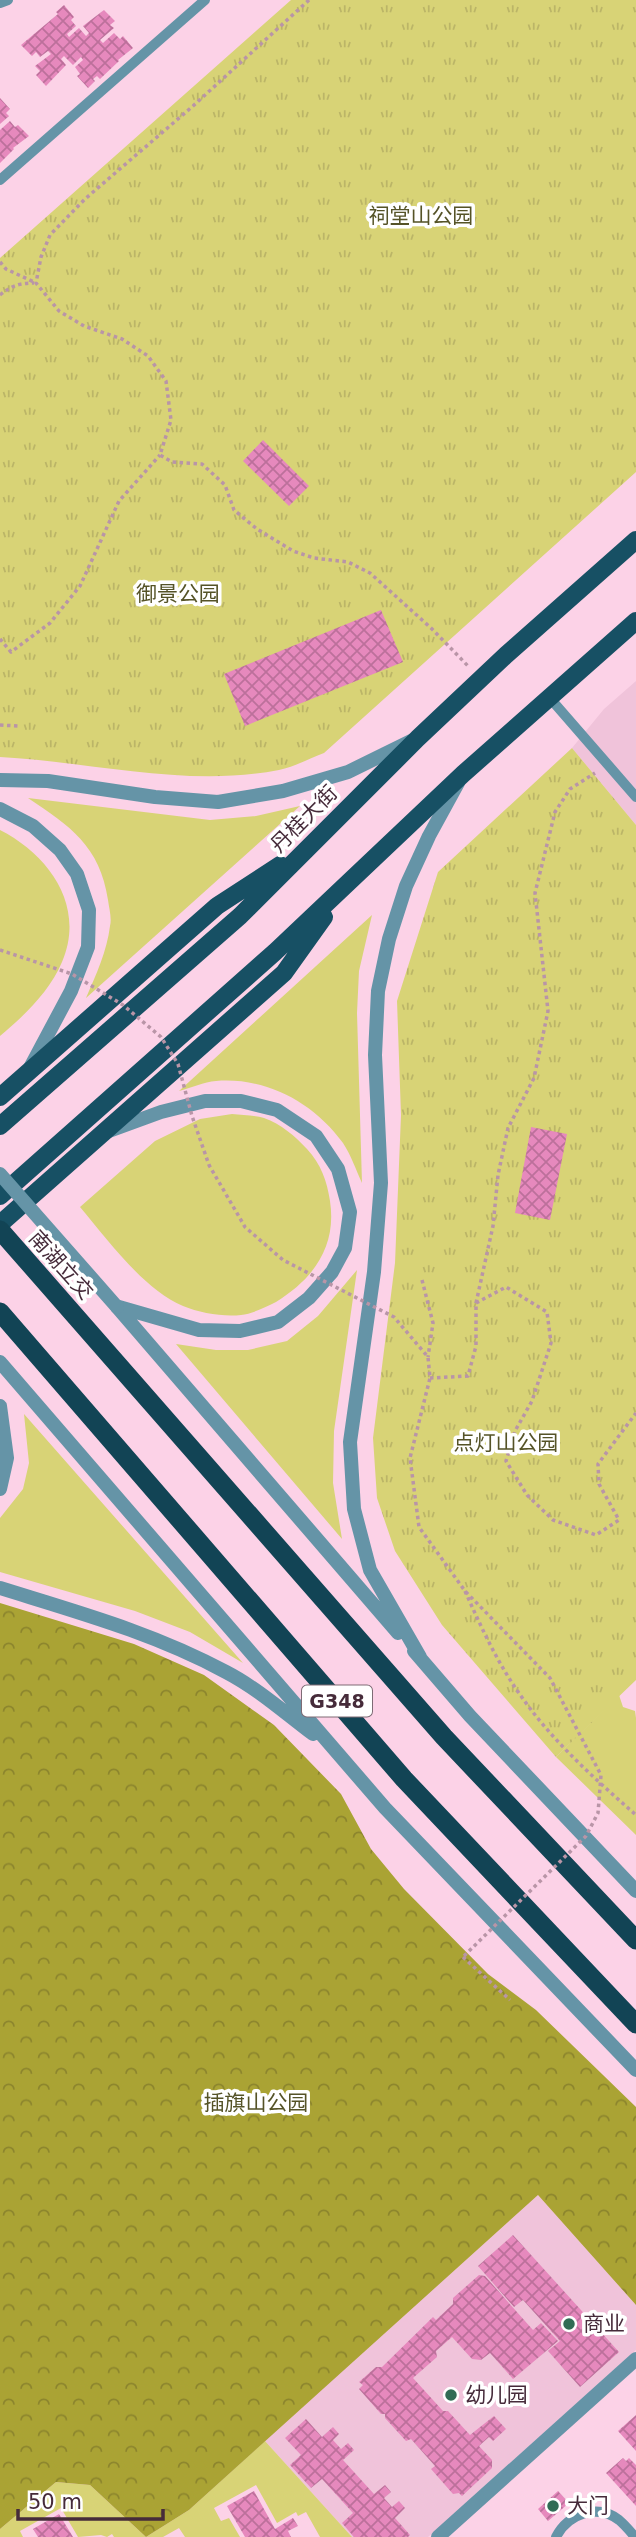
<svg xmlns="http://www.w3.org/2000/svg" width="636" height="2537" font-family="'DejaVu Sans','Noto Sans SC',sans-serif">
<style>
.built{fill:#f0c3da}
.grass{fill:#d8d376}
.forest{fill:url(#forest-crowns)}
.park{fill:url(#park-tufts)}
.building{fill:url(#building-cross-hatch)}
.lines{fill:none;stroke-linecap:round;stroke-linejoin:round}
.path{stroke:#b995a7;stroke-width:3.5;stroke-dasharray:3.5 3.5;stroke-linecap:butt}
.service{stroke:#6594a7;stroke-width:10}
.minor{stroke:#6594a7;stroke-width:14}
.tertiary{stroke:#6594a7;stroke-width:14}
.primary{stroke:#175064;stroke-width:18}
.trunk{stroke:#124455;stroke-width:19}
.path-bridge{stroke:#b995a7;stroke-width:3.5;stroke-dasharray:3.5 3.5;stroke-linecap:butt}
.tertiary-bridge{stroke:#6594a7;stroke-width:14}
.poi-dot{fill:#316c55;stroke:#fff;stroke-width:2.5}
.labels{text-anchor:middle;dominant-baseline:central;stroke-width:7;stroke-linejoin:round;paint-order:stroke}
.shield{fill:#fff;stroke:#7e6b75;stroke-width:2}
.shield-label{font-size:19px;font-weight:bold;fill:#462b3a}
.park-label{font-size:21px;fill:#555327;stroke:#fff}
.street-label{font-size:21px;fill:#462b3a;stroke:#fff}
.poi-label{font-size:21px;fill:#462b3a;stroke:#fff;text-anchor:start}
</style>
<defs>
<pattern id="forest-crowns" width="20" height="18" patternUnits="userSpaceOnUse" patternTransform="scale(1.75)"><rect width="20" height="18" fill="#aaa334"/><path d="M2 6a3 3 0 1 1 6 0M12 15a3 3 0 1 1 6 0" fill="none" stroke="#8c852d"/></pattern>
<pattern id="park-tufts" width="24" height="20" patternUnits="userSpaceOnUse" patternTransform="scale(1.75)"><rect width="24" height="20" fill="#d8d376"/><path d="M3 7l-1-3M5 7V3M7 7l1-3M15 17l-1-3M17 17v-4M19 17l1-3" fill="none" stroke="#bbb567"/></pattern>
<pattern id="building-cross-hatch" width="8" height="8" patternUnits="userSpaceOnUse" patternTransform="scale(1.75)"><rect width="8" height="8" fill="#e689bd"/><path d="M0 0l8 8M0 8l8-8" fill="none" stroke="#bc709b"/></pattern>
</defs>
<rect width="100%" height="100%" fill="#fcd2e7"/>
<path class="built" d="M636 681V825L572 748 604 709Z
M538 2195 636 2305V2350L428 2537H352L265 2441Z"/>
<path class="grass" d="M28 798 210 820 256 816 300 806 86 998C96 975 107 951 110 926 112 918 109 908 108 900 100 846 70 826 28 798Z
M0 830C49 855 86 906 62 962 50 991 24 1016 0 1036Z
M372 915 359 971 357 1013 362 1183C356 1170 351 1155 343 1143 313 1102 266 1077 216 1081 204 1082 191 1088 179 1091Z
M232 1114C242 1115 254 1115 264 1118 281 1124 295 1136 307 1149 321 1164 327 1181 330 1201 337 1247 313 1279 276 1302 266 1307 252 1314 241 1315 223 1317 200 1313 183 1306 143 1289 108 1240 80 1207L155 1141 200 1119Z
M357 1270 334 1431 333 1483 342 1539 176 1344 216 1350H248L287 1341 318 1316Z
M24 1414 243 1663 190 1632 135 1611 0 1572V1518L23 1489 29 1463Z
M619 1695 623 1707 635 1711 636 1718V1835L556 1757Z
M265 2441 352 2537H320L306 2512 298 2516 296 2512 277 2523 256 2485 214 2508 221 2521 229 2518 240 2537H185L179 2528 163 2537H146L189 2510Z
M56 2482 90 2485 146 2537H114L112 2534 107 2537 101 2535 78 2537 61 2508 20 2531 23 2537H0V2529Z"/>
<path class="forest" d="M0 1603 134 1644 204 1675 274 1725 341 1794 371 1849 404 1889 488 1974 536 2010 636 2107V2305L538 2195 189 2510 146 2537 90 2485 56 2482 0 2529Z"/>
<path class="park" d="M291 0H636V472L324 753C310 758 294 767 279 770 187 788 92 762 0 757V258Z
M572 748 636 825V1680L556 1757 442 1625 395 1551 377 1498 373 1438 395 1263 401 1115 397 1001 438 872Z"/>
<path class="building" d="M64 5 74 17 71 20 76 26 67 34 69 37 79 28 86 36 89 33 83 26 104 10 115 21 110 25 114 28 100 40 103 43 114 33 120 39 123 36 133 48 118 60 119 61 100 79 97 76 93 79 95 81 88 88 77 76 80 74 75 67 83 60 81 57 73 65 64 56 61 59 66 65 46 86 36 75 40 71 35 66 51 54 48 51 40 57 36 52 32 56 21 45 58 14 56 12Z
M0 98 10 109 6 113 9 116 0 124Z
M10 121 15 127 18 125 29 136 13 148 14 149 0 163V130Z
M263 440 309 486 289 506 243 461Z
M381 610 403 662 245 726 224 674Z
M531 1127 567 1134 550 1220 515 1213Z
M513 2235 619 2352 580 2387 548 2351 560 2341 523 2300 514 2307 478 2266Z
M479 2275 485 2276 533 2330 541 2323 558 2341 513 2379 490 2353 481 2360 472 2359 452 2337 436 2351 437 2357 413 2378 443 2411H448L470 2435 494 2416 506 2429 493 2441 489 2437 479 2446 492 2460V2468L462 2496 459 2493 453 2494 431 2469 435 2466 411 2439 406 2441 385 2418V2414H381L359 2389 363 2385 359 2382 376 2367H382L433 2317 436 2320 453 2304V2298Z
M636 2415V2451L618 2431Z
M306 2419 322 2437 333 2427 339 2434 333 2440 341 2449 348 2443 354 2450 343 2460 374 2494 385 2485 391 2492 384 2498 392 2507 399 2501 405 2508 395 2518 410 2535 408 2537H354L342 2523 353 2513 322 2479 311 2488 290 2465 301 2455 285 2438Z
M623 2458 626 2461 629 2458 636 2465V2506L606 2473Z
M254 2491 275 2529 293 2518 298 2526 288 2531 291 2537H245L227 2506Z
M558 2491 569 2503 548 2521 538 2509Z
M59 2514 73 2537H38L33 2529Z"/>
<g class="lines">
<path class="path" d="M309 0 193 106 85 199 50 235 41 257 36 283 59 311 84 326 122 339 148 356 166 381 171 420 160 455 172 462 202 464 225 485 234 510 257 529 293 551 314 558 348 562 370 573 431 628 468 666
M0 262 6 269 36 283
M0 295C11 286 19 283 34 283
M0 639 11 652 50 623 80 586 119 501 160 455
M0 725 18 726
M422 1280 433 1323 428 1357
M476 1303 506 1287 547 1312 551 1343 532 1401 515 1431 506 1461 527 1495 553 1520 596 1535 619 1520 599 1484 598 1464 636 1413
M430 1378 468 1376 476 1346V1303L493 1226 498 1175 508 1128 534 1078 548 1011 535 893 555 812 570 789 595 773
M465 1591C481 1627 498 1664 521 1696 553 1742 595 1779 636 1815
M463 1957 510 2000"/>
<path class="service" d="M0 3 8 0
M0 180 205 0
M549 697 636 797
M556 2537C568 2514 597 2503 619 2520 625 2525 630 2531 635 2537"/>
<path class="minor" d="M438 2537 636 2359"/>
<path class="tertiary" d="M0 780 48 781 155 797 218 802 283 791 348 772 411 741
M0 809 33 826 60 850 77 874 89 910 88 947 71 991 31 1066
M109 1131 161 1112 205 1101H241L277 1110 316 1136 338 1169 350 1212 345 1248 332 1272 309 1298 278 1322 240 1331 199 1330 119 1307
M117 1307 398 1633
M0 1362 385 1808 636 2070
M0 1406 7 1458 0 1489
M0 1588C77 1612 154 1633 226 1672 257 1688 285 1713 313 1734
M414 1651 470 1716 636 1891
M420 1657 370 1570 354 1509 350 1442 374 1272 381 1183 375 1055 378 991 389 939 406 886 429 836 458 783"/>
<path class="primary" d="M0 1097 217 906 280 865
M0 1126 240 916 418 738 506 655 636 540
M0 1196 275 952 463 774 636 621
M0 1224 284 973 324 917"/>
<path class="trunk" d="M0 1230 444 1737 636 1940
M0 1312 404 1779 636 2024"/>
<path class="path-bridge" d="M0 950 72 974 123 1005 161 1037 178 1064 192 1116 209 1165 245 1227 283 1260 394 1317 428 1357 430 1378 410 1458 419 1527 465 1591 550 1678 601 1775 598 1813 586 1836 463 1957"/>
<path class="tertiary-bridge" d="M0 1174 117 1307"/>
</g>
<g class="poi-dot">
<circle cx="569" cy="2324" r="7"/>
<circle cx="451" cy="2395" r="7"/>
<circle cx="553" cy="2506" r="7"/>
</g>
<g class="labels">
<rect class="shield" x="302" y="1685.5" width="70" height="31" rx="5"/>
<g class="shield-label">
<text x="337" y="1701">G348</text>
</g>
<g class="park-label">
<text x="421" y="216">祠堂山公园</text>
<text x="178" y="594">御景公园</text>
<text x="506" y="1443">点灯山公园</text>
<text x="256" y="2103">插旗山公园</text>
</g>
<g class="street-label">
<text transform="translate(304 819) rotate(-45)">丹桂大街</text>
<text transform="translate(61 1265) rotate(48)">南湖立交</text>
</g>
<g class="poi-label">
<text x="583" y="2324">商业</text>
<text x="465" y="2395">幼儿园</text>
<text x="567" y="2506">大门</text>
</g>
</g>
<path d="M18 2509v10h145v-10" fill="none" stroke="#462b3a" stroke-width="3.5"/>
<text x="28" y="2509" font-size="21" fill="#462b3a" stroke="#ffffff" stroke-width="5" paint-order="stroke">50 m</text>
</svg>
